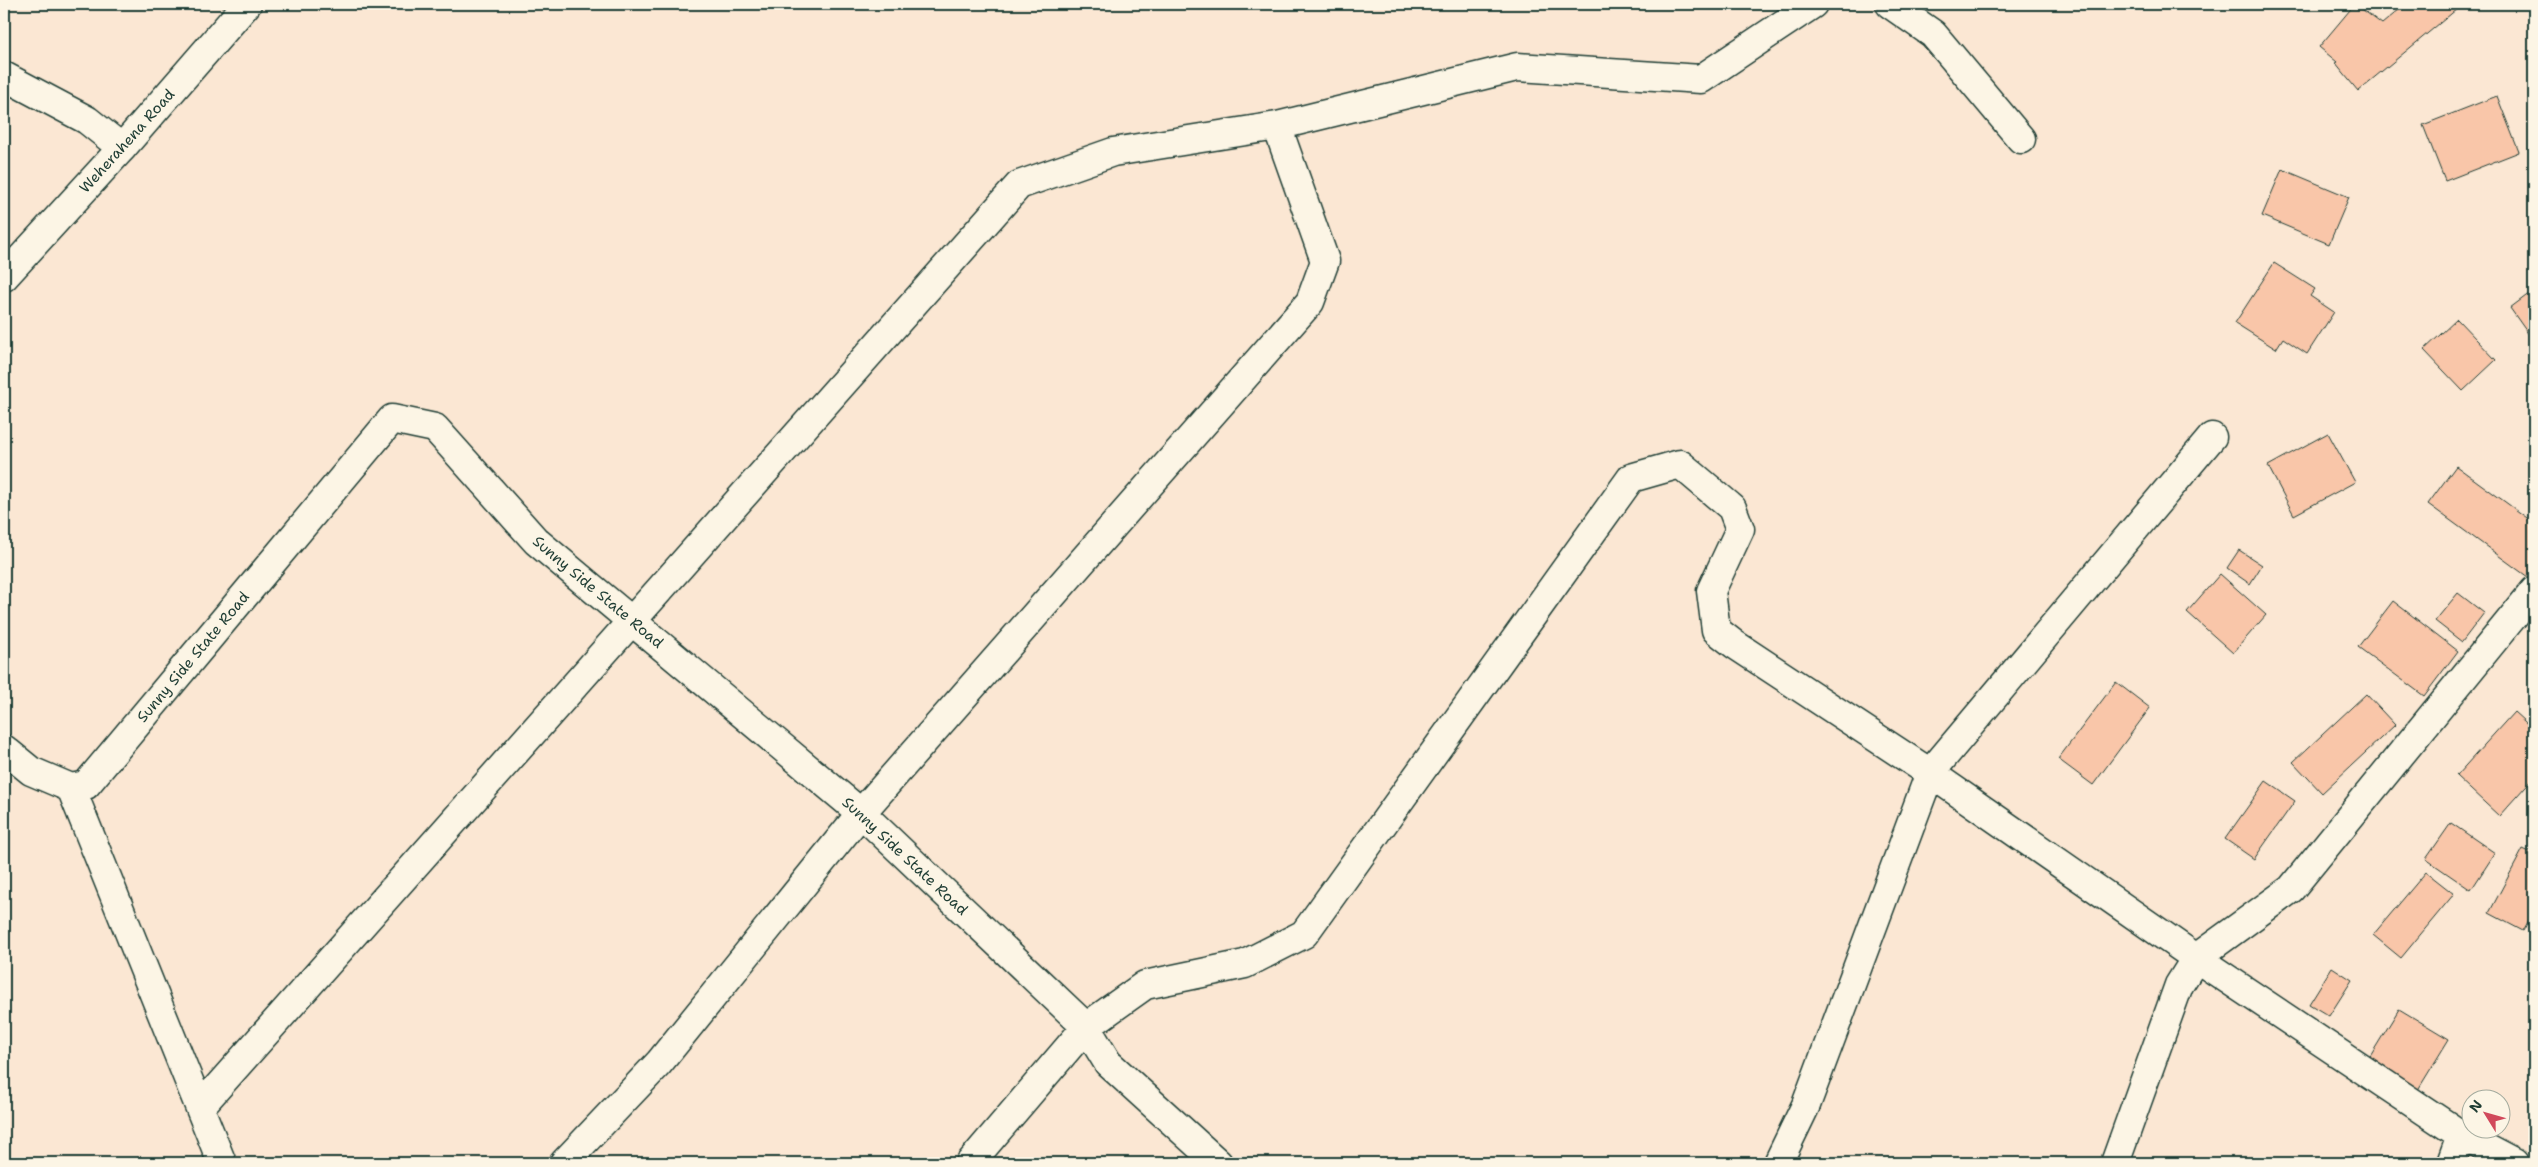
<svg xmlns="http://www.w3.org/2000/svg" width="2538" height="1167" font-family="'Shantell Sans',sans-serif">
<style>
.building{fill:#f9c6a9;stroke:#1f3d34}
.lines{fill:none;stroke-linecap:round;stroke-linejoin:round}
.street-casing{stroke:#1f3d34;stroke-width:31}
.secondary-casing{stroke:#1f3d34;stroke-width:31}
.street{stroke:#fcf5e5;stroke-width:28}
.secondary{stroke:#fcf5e5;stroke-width:28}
.labels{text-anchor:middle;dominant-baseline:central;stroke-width:5;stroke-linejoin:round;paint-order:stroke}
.street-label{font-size:15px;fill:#1f3d34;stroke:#fcf5e5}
</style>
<rect width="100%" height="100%" fill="#fbe7d3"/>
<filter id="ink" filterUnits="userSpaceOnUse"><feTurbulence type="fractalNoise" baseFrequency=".02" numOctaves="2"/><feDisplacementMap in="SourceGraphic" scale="10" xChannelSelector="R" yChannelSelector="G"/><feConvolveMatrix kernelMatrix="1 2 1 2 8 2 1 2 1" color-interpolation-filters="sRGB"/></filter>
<g filter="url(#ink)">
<path class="building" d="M2355 4 2382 24 2406 4H2463L2358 91 2335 63 2337 62 2319 47Z
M2497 96 2519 152 2445 181 2423 125Z
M2282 169 2349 197 2329 244 2262 216Z
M2274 263 2315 289 2310 296 2334 312 2307 354 2283 338 2276 349 2235 323Z
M2534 290V342L2510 308Z
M2457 319 2496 360 2463 391 2424 350Z
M2328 433 2355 482 2294 515 2268 466Z
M2456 466 2534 523V577L2532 580 2428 504Z
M2239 550 2262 565 2250 584 2227 568Z
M2220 574 2266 615 2233 653 2187 612Z
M2458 593 2484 613 2462 642 2435 621Z
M2393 601 2458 651 2424 696 2358 647Z
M2116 682 2150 708 2093 785 2058 759Z
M2366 694 2395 725 2322 793 2293 762Z
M2514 712 2534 730V777L2499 816 2456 776Z
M2266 781 2295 801 2254 859 2225 839Z
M2451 823 2495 853 2471 890 2426 859Z
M2523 849 2534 854V911L2523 931 2489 913Z
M2426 872 2454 894 2401 958 2373 935Z
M2332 967 2352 980 2329 1016 2309 1004Z
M2399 1009 2449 1039 2416 1093 2366 1063Z"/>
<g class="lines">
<defs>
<path id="street" d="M1890 4 1933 34 2021 139
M4 76 87 120 122 148
M4 749 31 771 71 788 86 785 392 419 435 428 536 541 861 813 1086 1027 1108 1063 1218 1163
M71 788 222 1163
M200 1107 1019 185 1113 152 1277 126 1517 67 1701 79 1813 4
M564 1163 659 1063 861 813 1310 302 1325 261 1277 126
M970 1163 1086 1027 1145 985 1245 964 1304 934 1631 478 1680 464 1732 508 1740 529 1711 591 1716 630 1734 644 1930 773 2196 958 2461 1135 2514 1163
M1778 1163 1806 1105 1930 773 2212 437
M2115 1163 2179 985 2196 958 2291 889 2534 591
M2451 1163 2461 1135"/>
<path id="secondary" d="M4 277 122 148 247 4"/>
</defs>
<use href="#street" class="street-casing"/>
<use href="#secondary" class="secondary-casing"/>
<use href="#street" class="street"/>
<use href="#secondary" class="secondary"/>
</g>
</g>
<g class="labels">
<g class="street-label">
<text transform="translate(127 141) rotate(-48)">Weherahena Road</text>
<text transform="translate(598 592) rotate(40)">Sunny Side State Road</text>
<text transform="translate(193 657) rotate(-50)">Sunny Side State Road</text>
<text transform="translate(905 856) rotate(43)">Sunny Side State Road</text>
</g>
</g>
<rect width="2538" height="1167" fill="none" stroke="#fcf5e5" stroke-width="20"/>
<rect x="10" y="10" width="2518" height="1147" fill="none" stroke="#1f3d34" stroke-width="2" filter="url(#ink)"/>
<g transform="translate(2486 1114) rotate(307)"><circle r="24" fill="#fcf5e5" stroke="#a4ab9e"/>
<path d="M0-4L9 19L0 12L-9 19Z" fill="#d1495b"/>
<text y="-8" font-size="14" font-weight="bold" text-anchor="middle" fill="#1f3d34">N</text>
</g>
</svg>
